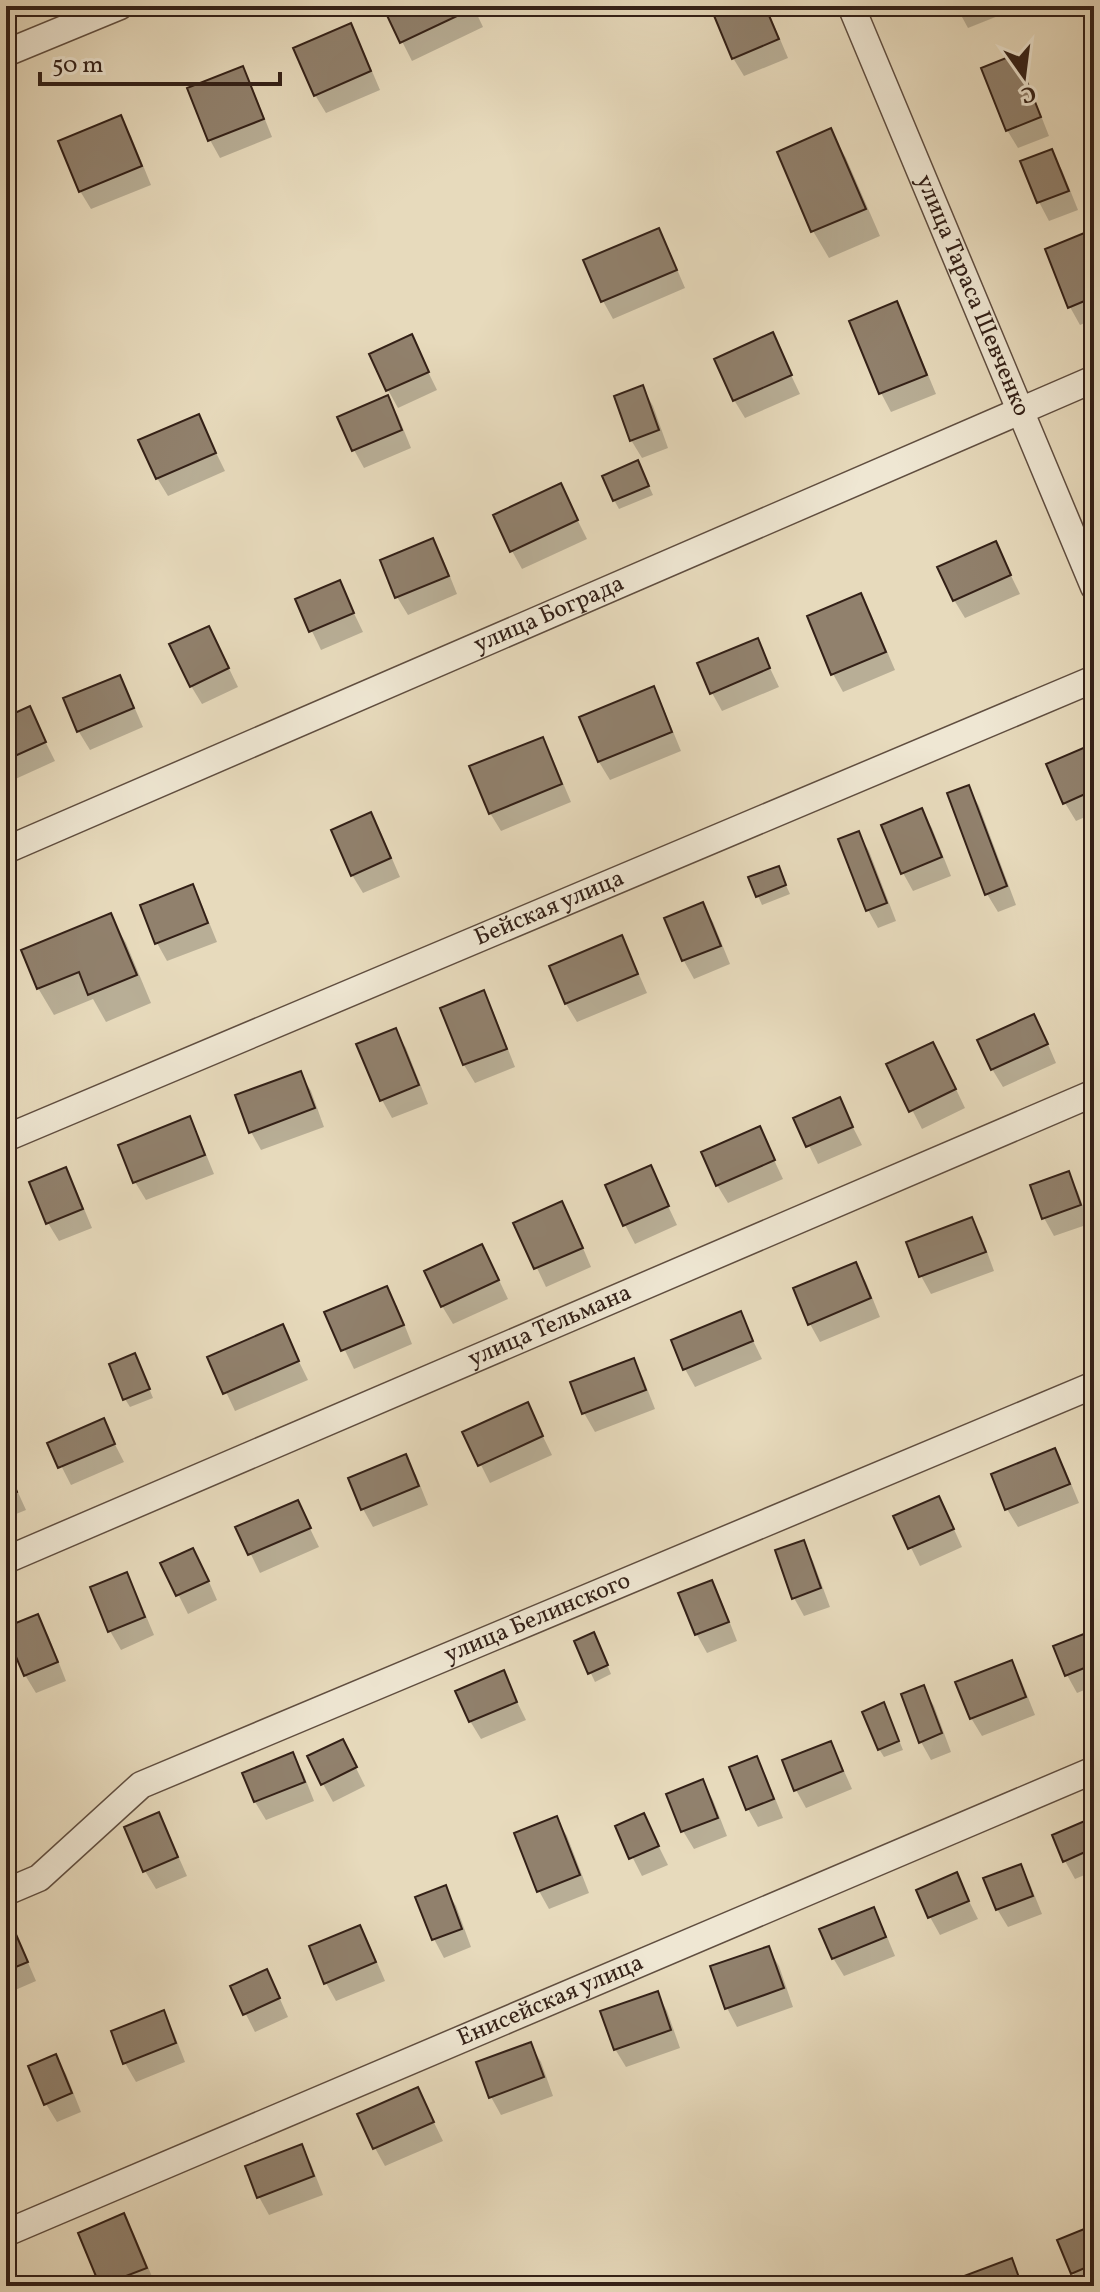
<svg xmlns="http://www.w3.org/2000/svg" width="1100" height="2292" font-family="Vollkorn,serif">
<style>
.shadow{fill:#0003}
.building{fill:#91816d;stroke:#332017;stroke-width:2}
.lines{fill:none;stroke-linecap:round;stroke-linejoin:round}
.minor-casing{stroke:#604e40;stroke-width:29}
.minor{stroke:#efe7d3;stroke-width:26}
.labels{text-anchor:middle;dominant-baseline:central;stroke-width:6;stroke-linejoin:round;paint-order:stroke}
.street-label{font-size:24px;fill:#332017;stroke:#efe7d3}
</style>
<rect width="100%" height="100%" fill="#e7dabc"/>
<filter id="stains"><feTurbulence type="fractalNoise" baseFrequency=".0025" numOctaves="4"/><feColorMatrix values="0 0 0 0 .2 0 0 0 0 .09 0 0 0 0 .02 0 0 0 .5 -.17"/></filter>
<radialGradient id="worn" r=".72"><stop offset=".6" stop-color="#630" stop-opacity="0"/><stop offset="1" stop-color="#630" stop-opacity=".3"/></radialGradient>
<path class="shadow" d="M389 6H473L483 27 412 61 385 8Z
M541 6H570L547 17Z
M712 6H766L788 58 744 76 733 58Z
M956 6H1000L1003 14 968 28Z
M350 25 360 43 380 90 326 113 315 95Z
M1015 56 1025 75 1049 136 1018 148 1007 130Z
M242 69 252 87 272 137 220 158 210 140 189 89Z
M120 118 131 136 151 185 91 209 80 191Z
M830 131 846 158 880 236 829 258 813 231 779 153Z
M1051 152 1062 170 1078 210 1049 221 1039 202 1023 163Z
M658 230 668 248 685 288 613 319 603 301Z
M1094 231V319L1080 325 1070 307Z
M896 304 906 322 936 394 891 412 881 393 852 322Z
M772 335 800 394 745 418 734 400Z
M411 337 437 390 398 408 388 390Z
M642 387 653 406 668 448 642 458 631 440Z
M387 398 398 416 411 448 364 468 354 450Z
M198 416 225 471 168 496 157 478Z
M642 471 653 495 619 509 614 500Z
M560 485 587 539 522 569 512 551Z
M432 541 443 559 457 594 408 615 397 597Z
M995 543 1020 594 965 618 954 600Z
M339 582 363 632 321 650 297 600Z
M861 596 871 614 895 670 843 692 833 674Z
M757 641 779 687 722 711 712 693Z
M218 646 238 687 202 704 191 686Z
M119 677 129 695 143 727 90 750 79 732 66 699Z
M653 689 663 707 681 751 610 780 599 762 582 718Z
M29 709 55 761 11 781 6 771V720Z
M542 739 552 757 571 802 501 831 490 813Z
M1094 760V813L1076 821 1065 803Z
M968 787 979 806 1016 905 998 912 987 894Z
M921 810 932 828 951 876 913 891 903 873Z
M370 815 381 833 400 877 363 893 352 875Z
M858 833 869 851 896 921 878 928 868 910Z
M778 868 790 894 762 905 758 896Z
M192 887 202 905 217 942 167 961 157 943Z
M702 904 713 922 730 964 694 979 684 961 667 919Z
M110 916 126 943 151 1003 106 1022 93 999 54 1015 38 988Z
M621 938 631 956 647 993 577 1022 566 1004 551 967Z
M483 993 493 1011 515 1067 475 1083 464 1065 442 1009Z
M395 1030 406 1048 428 1104 392 1118 382 1100Z
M1044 1035 1056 1063 1003 1087 992 1069Z
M943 1062 965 1108 922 1129 889 1065Z
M300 1073 311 1091 324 1127 261 1150 251 1132Z
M839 1100 862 1145 818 1164 796 1119Z
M189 1118 199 1137 214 1174 146 1200 135 1182 121 1146Z
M759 1128 783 1179 728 1203 717 1185Z
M650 1168 677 1225 635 1244 625 1225 608 1186Z
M65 1169 75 1187 92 1228 59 1241 48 1223 32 1183Z
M1068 1174 1078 1192 1089 1224 1054 1236 1044 1218Z
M561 1204 572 1222 591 1267 546 1287 516 1224Z
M971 1220 982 1238 994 1271 931 1294 921 1276Z
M855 1264 866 1282 880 1317 820 1342 810 1324 796 1289Z
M492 1265 508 1299 453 1324 442 1306Z
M386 1288 397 1306 412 1344 354 1369 327 1313Z
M740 1314 762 1359 695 1387 685 1369Z
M282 1327 308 1380 235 1411 210 1358Z
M633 1360 643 1378 655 1409 595 1432 584 1413 573 1383Z
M139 1364 153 1398 130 1407 125 1399Z
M527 1404 552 1455 490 1483 465 1433Z
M103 1421 124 1462 71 1485 50 1444Z
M1054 1451 1065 1469 1079 1503 1018 1527 1007 1509 994 1475Z
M405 1457 416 1475 428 1505 373 1527 363 1509Z
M6 1466 26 1510 6 1518Z
M297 1502 319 1547 260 1573 238 1528Z
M948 1516 962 1547 920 1566 896 1517Z
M803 1543 813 1561 830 1607 804 1616 794 1598Z
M163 1564 203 1568 217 1600 188 1614Z
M126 1574 136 1592 154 1635 121 1650 110 1631 92 1588Z
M711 1582 721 1600 737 1641 707 1653 697 1635 680 1594Z
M37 1617 48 1635 66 1681 36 1693 25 1675Z
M1094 1632V1686L1077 1693 1067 1675Z
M576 1642 598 1643 611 1674 595 1682Z
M1011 1662 1021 1680 1035 1715 982 1736 971 1718Z
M503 1673 526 1720 481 1739 470 1721Z
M923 1688 934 1706 951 1752 931 1760 921 1742Z
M888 1713 903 1750 884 1757 879 1749Z
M830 1743 840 1762 852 1789 806 1808 796 1790Z
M292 1755 303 1773 314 1801 266 1820 255 1802 244 1774Z
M756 1758 766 1776 783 1818 758 1827 748 1809Z
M352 1760 365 1786 333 1802 323 1784Z
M703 1782 713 1800 727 1836 694 1849 683 1831Z
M158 1814 168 1833 187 1876 156 1889 145 1871 126 1828Z
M643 1815 668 1865 642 1876 617 1827Z
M556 1818 567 1836 589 1893 549 1909 539 1891Z
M1094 1819V1871L1075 1879 1065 1861Z
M1020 1866 1030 1884 1042 1914 1008 1927 997 1909Z
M956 1875 978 1919 940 1935 930 1917Z
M445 1888 456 1906 471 1947 444 1958 434 1939Z
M873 1909 883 1927 895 1956 844 1976 833 1958Z
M6 1919 17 1937 36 1981 6 1994Z
M360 1928 370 1946 385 1981 336 2001 326 1983Z
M768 1948 779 1966 793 2007 737 2027 727 2008 712 1968Z
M232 1987 276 1990 288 2017 255 2032Z
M657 1993 667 2011 680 2048 626 2067 615 2049Z
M163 2013 173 2031 185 2062 136 2082 125 2063 113 2032Z
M530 2044 541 2062 553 2096 501 2115 491 2097Z
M55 2056 66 2074 81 2112 57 2122 46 2104Z
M418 2090 443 2141 385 2166 375 2148Z
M301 2146 311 2164 323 2195 269 2215 259 2197Z
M123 2215 134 2234 156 2286H103L80 2234Z
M1094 2229V2286H1080L1073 2273Z"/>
<path class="building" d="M473 6 474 8 400 43 383 7Z
M710 6H765L779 39 732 59Z
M351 23 371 71 314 96 293 48Z
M1016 54 1041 117 1006 131 981 68Z
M243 66 264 119 208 141 187 88Z
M121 115 142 166 79 192 58 141Z
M831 128 866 209 811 232 777 152Z
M1052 149 1069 191 1037 203 1020 161Z
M659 228 677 270 601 302 583 260Z
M1094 229V297L1068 308 1045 249Z
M897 301 927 375 879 394 849 321Z
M773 332 792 375 733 401 714 359Z
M412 334 429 372 386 391 369 354Z
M643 385 659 430 630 441 614 396Z
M388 395 402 430 352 451 337 417Z
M199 414 216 453 156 479 138 440Z
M638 460 649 486 613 501 602 476Z
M561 483 578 520 510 552 493 515Z
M433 538 449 576 395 598 380 560Z
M996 541 1011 575 953 601 937 567Z
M340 580 354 613 309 632 295 599Z
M861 593 886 652 831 675 807 616Z
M209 626 229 668 190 687 169 644Z
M758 638 770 668 710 694 697 663Z
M120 675 134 708 77 732 63 698Z
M654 686 672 732 598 762 579 717Z
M30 706 46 742 6 760V717Z
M543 737 562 784 489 814 469 766Z
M1088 746 1094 759V790L1063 804 1046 764Z
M969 785 1007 886 985 895 947 793Z
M922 808 942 857 901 874 881 825Z
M371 812 391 858 351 876 331 830Z
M859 831 887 903 866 911 838 839Z
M779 866 786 885 756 897 748 877Z
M193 884 208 923 155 944 140 905Z
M703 902 721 946 682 961 664 918Z
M111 913 137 975 88 995 79 972 37 989 21 950Z
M622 935 638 974 565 1004 549 966Z
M484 990 507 1049 463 1065 440 1008Z
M1034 1014 1048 1044 991 1070 977 1040Z
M396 1028 419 1085 380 1101 356 1044Z
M933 1042 956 1089 909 1112 886 1064Z
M301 1071 315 1108 249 1133 235 1095Z
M840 1097 853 1127 806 1147 793 1118Z
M190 1116 205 1155 133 1183 118 1145Z
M760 1126 775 1160 716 1186 701 1152Z
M651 1165 669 1206 623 1226 605 1185Z
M66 1167 83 1209 46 1224 29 1182Z
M1069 1171 1081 1205 1042 1219 1030 1185Z
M562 1201 583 1248 534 1269 513 1223Z
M972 1217 986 1252 919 1277 906 1242Z
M482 1244 499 1280 441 1307 424 1271Z
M856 1262 871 1298 808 1325 793 1288Z
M387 1286 404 1325 341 1351 324 1312Z
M741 1311 753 1341 683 1370 671 1340Z
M283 1324 299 1361 223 1394 207 1357Z
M135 1353 150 1389 123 1400 109 1364Z
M634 1358 646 1390 582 1414 570 1382Z
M528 1402 543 1436 478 1466 462 1432Z
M104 1418 115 1444 58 1468 47 1443Z
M1055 1448 1070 1484 1005 1510 991 1474Z
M406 1454 419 1486 361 1510 348 1478Z
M6 1465 17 1492 6 1496Z
M939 1496 954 1529 908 1549 893 1516Z
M298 1500 311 1528 248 1555 235 1527Z
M804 1540 821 1588 792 1599 775 1550Z
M193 1548 209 1581 176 1596 160 1563Z
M127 1572 145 1617 108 1632 90 1587Z
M712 1580 729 1622 695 1635 678 1593Z
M38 1614 58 1662 24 1676 6 1633V1627Z
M1094 1630V1664L1065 1676 1053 1646Z
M594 1632 608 1665 588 1674 574 1641Z
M1012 1660 1026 1697 970 1719 955 1682Z
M504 1670 517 1702 469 1722 455 1691Z
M924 1685 942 1733 919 1743 901 1694Z
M884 1702 899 1741 878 1750 862 1712Z
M343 1739 357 1767 321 1785 307 1756Z
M831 1741 843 1771 794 1791 782 1760Z
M293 1752 305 1782 254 1802 242 1773Z
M757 1756 774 1799 746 1810 729 1767Z
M703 1779 718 1818 681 1832 666 1794Z
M159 1812 178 1857 143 1872 124 1827Z
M644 1813 659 1846 629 1859 615 1826Z
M557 1816 580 1875 537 1892 514 1833Z
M1094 1817V1848L1063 1862 1052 1835Z
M1021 1864 1033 1896 996 1910 983 1878Z
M957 1872 969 1901 928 1918 916 1890Z
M446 1885 462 1929 432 1940 415 1897Z
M874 1907 886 1937 832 1959 819 1929Z
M8 1916 28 1962 6 1971V1917Z
M360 1925 376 1962 324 1984 309 1946Z
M769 1946 784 1988 725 2009 710 1966Z
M267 1969 280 1998 243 2015 230 1986Z
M658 1991 671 2030 614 2050 600 2011Z
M164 2010 176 2043 123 2064 111 2031Z
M531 2042 544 2077 489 2098 476 2062Z
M56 2054 72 2093 44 2105 28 2066Z
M418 2087 434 2122 373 2149 357 2114Z
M302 2144 314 2176 257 2198 245 2166Z
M124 2213 147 2268 100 2286 78 2233Z
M1094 2225V2264L1071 2274 1057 2240Z
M1012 2258 1022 2286H959L956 2279Z"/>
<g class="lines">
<defs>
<g id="minor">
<path id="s1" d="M851 6 1094 587"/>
<path d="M6 53 120 6"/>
<path id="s2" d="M6 850 1094 379"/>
<path id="s3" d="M6 1138 1094 679"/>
<path id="s4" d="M6 1560 1094 1093"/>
<path id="s5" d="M6 1892 39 1878 141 1785 1094 1385"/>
<path id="s6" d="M6 2233 1094 1770"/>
</g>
</defs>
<use href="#minor" class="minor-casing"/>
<use href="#minor" class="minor"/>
</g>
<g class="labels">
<g class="street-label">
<text stroke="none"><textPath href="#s1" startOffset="314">улица Тараса Шевченко</textPath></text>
<text stroke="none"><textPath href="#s2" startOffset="592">улица Бограда</textPath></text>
<text stroke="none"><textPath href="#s3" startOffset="590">Бейская улица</textPath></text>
<text stroke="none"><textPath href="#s4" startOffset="592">улица Тельмана</textPath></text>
<text stroke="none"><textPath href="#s5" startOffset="604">улица Белинского</textPath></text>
<text stroke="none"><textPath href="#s6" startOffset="592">Енисейская улица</textPath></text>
</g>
</g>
<rect width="1100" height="2292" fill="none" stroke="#e7dabc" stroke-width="32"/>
<rect x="8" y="8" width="1084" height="2276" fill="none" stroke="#332017" stroke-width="4"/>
<rect x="16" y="16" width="1068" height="2260" fill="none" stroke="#332017" stroke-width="2"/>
<g transform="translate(1024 76) rotate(166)" stroke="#efe7d3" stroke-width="6" paint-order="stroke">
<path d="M0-6L14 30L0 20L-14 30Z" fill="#332017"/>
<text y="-12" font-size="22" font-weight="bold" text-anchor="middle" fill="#332017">С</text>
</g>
<path d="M40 72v12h240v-12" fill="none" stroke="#332017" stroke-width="4"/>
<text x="52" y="72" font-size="24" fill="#332017" stroke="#efe7d3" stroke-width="6" paint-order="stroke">50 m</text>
<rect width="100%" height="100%" filter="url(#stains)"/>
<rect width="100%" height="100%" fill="url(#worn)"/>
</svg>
